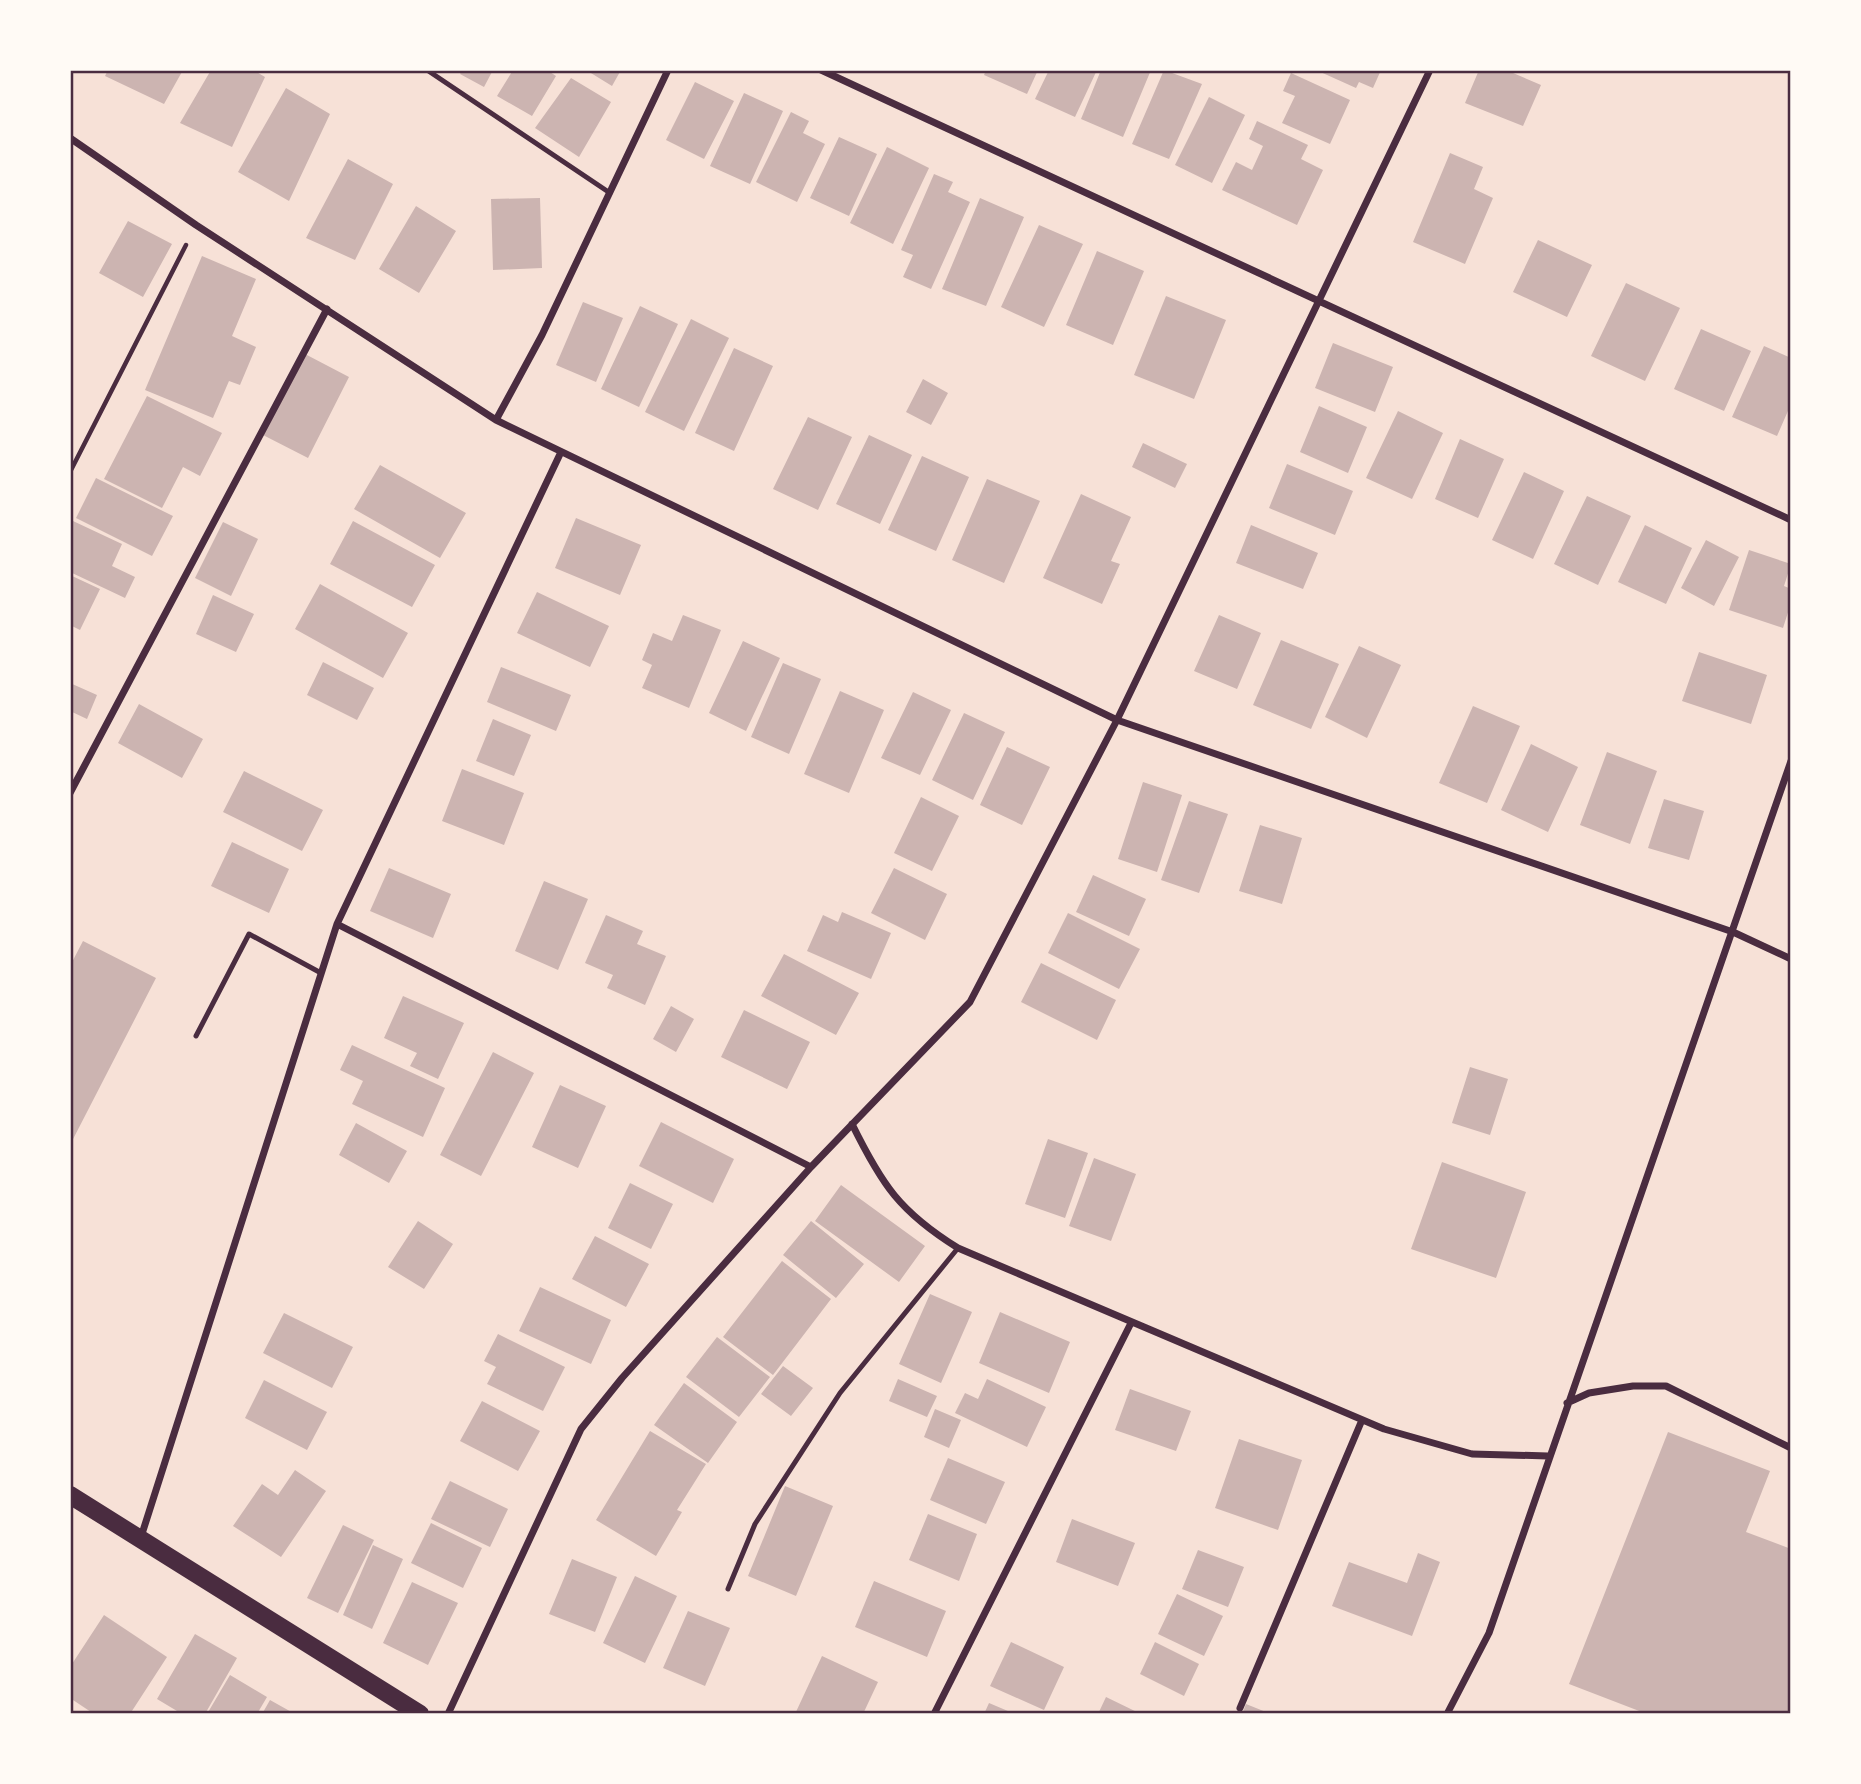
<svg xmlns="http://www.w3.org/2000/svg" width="1861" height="1784" font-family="Quicksand,sans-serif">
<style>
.building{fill:#ccb4b1}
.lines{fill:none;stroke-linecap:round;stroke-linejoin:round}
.path{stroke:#4a2c40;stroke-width:4.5}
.service{stroke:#4a2c40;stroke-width:5}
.minor{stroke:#4a2c40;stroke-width:7}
.primary{stroke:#4a2c40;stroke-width:18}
.neatline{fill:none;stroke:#4a2c40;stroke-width:2.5}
</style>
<rect width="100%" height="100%" fill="#f7e1d7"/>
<path class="building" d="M108 70H183L164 104 105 76Z
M211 70H253L265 77 232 147 180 123Z
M463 70H493L484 87 460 74Z
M513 70H547L556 76 532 116 497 96Z
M586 70H621L612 86Z
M986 70H1038L1027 94 984 75Z
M1049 70H1097L1075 117 1035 99Z
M1101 70H1151L1123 137 1081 119Z
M1164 70 1202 84 1169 159 1132 144Z
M1316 70H1381L1373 88 1359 82 1356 88Z
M1479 70H1506L1541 85 1523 126 1465 103Z
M1291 73 1350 100 1330 144 1282 123 1295 96 1283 91Z
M571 78 611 102 579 157 535 128Z
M695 82 734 101 704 159 666 140Z
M286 88 330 114 289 201 238 172Z
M744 93 783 111 750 184 710 166Z
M1209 97 1245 115 1212 183 1175 165Z
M791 112 809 121 803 133 825 144 797 202 756 182Z
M1257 121 1308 145 1301 159 1323 170 1297 225 1222 190 1236 162 1252 170 1263 146 1249 139Z
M839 137 877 154 849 216 810 198Z
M887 147 929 168 893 244 850 223Z
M1450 153 1483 167 1474 189 1493 198 1465 264 1413 242Z
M348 159 393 184 355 260 306 238Z
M934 174 953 182 948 192 970 202 931 289 903 277 913 255 901 250Z
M540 198 542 268 493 270 491 199Z
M980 198 1024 217 986 306 942 289Z
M416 206 456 231 419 293 379 269Z
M128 221 172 244 143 297 99 273Z
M1039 225 1083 244 1044 327 1001 307Z
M1538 240 1592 265 1567 317 1513 292Z
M1097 251 1144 271 1113 345 1066 325Z
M202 256 256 279 232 336 256 347 240 385 229 381 213 418 145 390Z
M1626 283 1680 308 1645 381 1591 356Z
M1166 296 1226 320 1194 399 1134 375Z
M583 302 623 318 596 382 556 365Z
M640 306 678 324 639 407 601 389Z
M691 319 729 338 684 431 645 412Z
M1701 329 1751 351 1724 411 1674 389Z
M1333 343 1393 367 1375 412 1315 388Z
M1764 346 1791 358V404L1777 436 1732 417Z
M734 348 773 366 734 451 695 433Z
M305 354 349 377 308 458 263 435Z
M923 379 948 393 931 425 906 412Z
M147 396 222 433 200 476 183 467 162 508 104 479Z
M1319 406 1367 427 1348 473 1300 452Z
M1398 411 1443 433 1412 499 1366 478Z
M808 417 852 437 818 510 773 489Z
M869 435 912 455 880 524 836 504Z
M1460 439 1504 459 1478 518 1435 499Z
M1143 443 1187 464 1175 488 1132 467Z
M922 456 969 477 936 551 888 530Z
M1287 464 1353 491 1335 535 1269 508Z
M380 465 466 513 440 558 354 509Z
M1524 472 1564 491 1533 559 1492 540Z
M96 478 173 516 152 556 76 518Z
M987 479 1040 501 1004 583 952 560Z
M1081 494 1131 517 1111 561 1120 564 1102 604 1043 578Z
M1587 496 1631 516 1598 585 1554 564Z
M576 518 641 545 620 595 555 568Z
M73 521 122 544 112 566 135 577 125 598 70 572V528Z
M353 521 435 565 412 607 330 564Z
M223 522 258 539 231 596 195 578Z
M1251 525 1318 553 1303 589 1236 563Z
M1645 525 1692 548 1666 604 1618 582Z
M1706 540 1739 557 1714 606 1681 588Z
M1749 550 1791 564 1784 586 1791 589V603L1783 628 1729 610Z
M70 575 100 589 80 630 70 625Z
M320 584 408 633 383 678 295 629Z
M537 592 609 626 590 667 517 633Z
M213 595 254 614 236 652 196 634Z
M683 615 721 630 689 708 642 688 652 665 642 660 653 633 672 641Z
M1219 615 1261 633 1237 689 1194 671Z
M1281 640 1339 664 1311 729 1253 705Z
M743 641 780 658 746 731 709 713Z
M1359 646 1401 665 1367 738 1325 717Z
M1699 652 1767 675 1751 724 1682 701Z
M323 662 374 688 357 720 307 695Z
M783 663 821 679 789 754 751 737Z
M501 667 571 695 556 731 487 702Z
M70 683 97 695 87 719 70 711Z
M840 691 884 710 849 793 804 774Z
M913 692 951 710 920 775 881 758Z
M139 704 203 739 182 778 118 743Z
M1473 706 1520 726 1487 803 1439 783Z
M964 713 1005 732 973 800 932 780Z
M493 719 531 735 514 776 476 761Z
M1531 744 1578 767 1548 832 1501 810Z
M1007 747 1050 767 1022 825 980 805Z
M1607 752 1657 771 1630 844 1580 825Z
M462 769 524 793 504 845 442 821Z
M244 771 323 810 302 851 223 812Z
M1143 782 1182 795 1157 872 1118 859Z
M921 797 959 816 932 871 894 853Z
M1664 799 1704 811 1689 860 1648 848Z
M1189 801 1228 814 1199 893 1161 880Z
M1260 825 1302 838 1282 904 1239 891Z
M232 842 289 869 269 913 211 886Z
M389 868 451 894 433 938 370 911Z
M894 868 947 894 925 940 871 913Z
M1093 875 1146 899 1129 936 1076 912Z
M544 881 588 899 558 970 515 951Z
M842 912 891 933 871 979 807 951 823 915 838 922Z
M1068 913 1140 949 1119 989 1048 953Z
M606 915 643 931 637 944 666 956 645 1005 607 988 613 975 585 963Z
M83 941 156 978 70 1145V966Z
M784 954 859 993 836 1035 761 996Z
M1041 963 1116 1000 1097 1040 1021 1002Z
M403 996 464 1023 438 1079 410 1066 417 1053 384 1038Z
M671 1006 694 1019 676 1052 653 1039Z
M744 1010 810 1042 787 1089 721 1057Z
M352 1045 445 1088 423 1137 352 1104 363 1081 340 1070Z
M493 1052 534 1073 481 1176 440 1155Z
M1470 1067 1508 1079 1490 1135 1452 1123Z
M560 1085 606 1106 578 1168 532 1147Z
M661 1122 734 1159 713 1203 639 1166Z
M356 1123 407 1151 389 1183 339 1155Z
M1048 1139 1088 1153 1065 1218 1025 1204Z
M1094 1158 1136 1174 1111 1241 1069 1226Z
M1442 1162 1526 1192 1496 1278 1411 1249Z
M630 1183 673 1204 651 1249 608 1228Z
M841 1185 925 1246 899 1282 815 1221Z
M418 1221 453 1244 424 1289 388 1267Z
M811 1221 864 1264 836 1298 783 1255Z
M595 1236 649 1264 626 1307 572 1279Z
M782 1261 831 1299 773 1375 723 1337Z
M540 1287 611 1320 591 1364 519 1331Z
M930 1294 972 1312 941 1383 899 1364Z
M1000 1312 1070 1342 1049 1393 979 1363Z
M284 1313 353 1347 332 1388 263 1353Z
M498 1334 565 1367 543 1411 487 1384 496 1367 484 1361Z
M717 1337 770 1377 739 1417 686 1377Z
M783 1366 813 1388 791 1416 761 1394Z
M898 1379 937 1396 927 1417 889 1401Z
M987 1379 1046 1407 1027 1447 955 1413 965 1393 978 1399Z
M264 1380 327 1412 307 1450 245 1418Z
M684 1383 737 1422 708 1463 654 1425Z
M1130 1389 1191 1411 1176 1451 1115 1430Z
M482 1401 540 1431 518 1471 460 1441Z
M935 1409 961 1420 949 1448 924 1437Z
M650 1431 706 1464 677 1510 682 1512 656 1556 596 1520Z
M1668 1432 1770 1471 1746 1532 1791 1549V1714H1647L1569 1684Z
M1239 1439 1302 1460 1278 1530 1215 1508Z
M948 1458 1005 1482 986 1524 930 1500Z
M295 1470 326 1491 281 1557 233 1526 262 1484 278 1495Z
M450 1481 508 1509 490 1547 431 1519Z
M785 1486 833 1506 796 1596 748 1576Z
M928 1514 977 1534 959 1581 909 1560Z
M1072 1519 1135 1543 1118 1586 1056 1562Z
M431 1523 482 1548 463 1588 411 1563Z
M343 1525 374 1540 338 1613 307 1598Z
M373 1545 403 1559 372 1629 343 1615Z
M1198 1550 1244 1567 1228 1607 1182 1589Z
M1418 1553 1440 1562 1412 1636 1332 1606 1349 1562 1407 1583Z
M572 1559 617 1577 595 1632 549 1614Z
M635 1576 677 1596 645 1663 603 1643Z
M874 1581 946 1611 927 1657 855 1627Z
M412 1582 458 1603 428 1665 383 1643Z
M1177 1594 1223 1616 1204 1656 1158 1634Z
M688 1611 730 1628 705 1686 663 1668Z
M104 1615 167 1657 130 1714H94L70 1698V1667Z
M195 1634 237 1658 205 1714H182L157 1699Z
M1011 1642 1064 1667 1044 1710 990 1686Z
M1155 1642 1199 1664 1184 1696 1140 1674Z
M822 1656 878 1682 863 1714H795Z
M230 1675 267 1697 257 1714H207Z
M1106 1697 1141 1714H1098Z
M270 1700 295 1714H262Z
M989 1703 1015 1714H984Z
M1246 1704 1271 1714H1242Z"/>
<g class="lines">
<path class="path" d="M70 472 186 245"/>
<path class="service" d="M427 70 610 193
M196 1036 249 934 321 973
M728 1589 755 1524 840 1393 958 1248"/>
<path class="minor" d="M821 70 1791 520
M70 138 196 225 496 420 1117 720 1733 932 1791 959
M496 420 542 335 668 70
M70 793 327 309
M337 924 811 1167
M852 1124C882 1185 900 1212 958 1248L1384 1429 1472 1454 1548 1456
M1567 1403 1589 1393 1633 1386H1666L1791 1448
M141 1537 337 924 561 452
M1240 1708 1362 1420
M448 1714 581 1429 622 1378 811 1167 970 1002 1117 720 1430 70
M934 1714 1131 1323
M1447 1714 1489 1633 1791 761"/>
<path class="primary" d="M70 1495 420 1714"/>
</g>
<rect width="1861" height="1784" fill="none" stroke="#fffaf5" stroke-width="144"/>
<rect x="72" y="72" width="1717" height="1640" class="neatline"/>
</svg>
